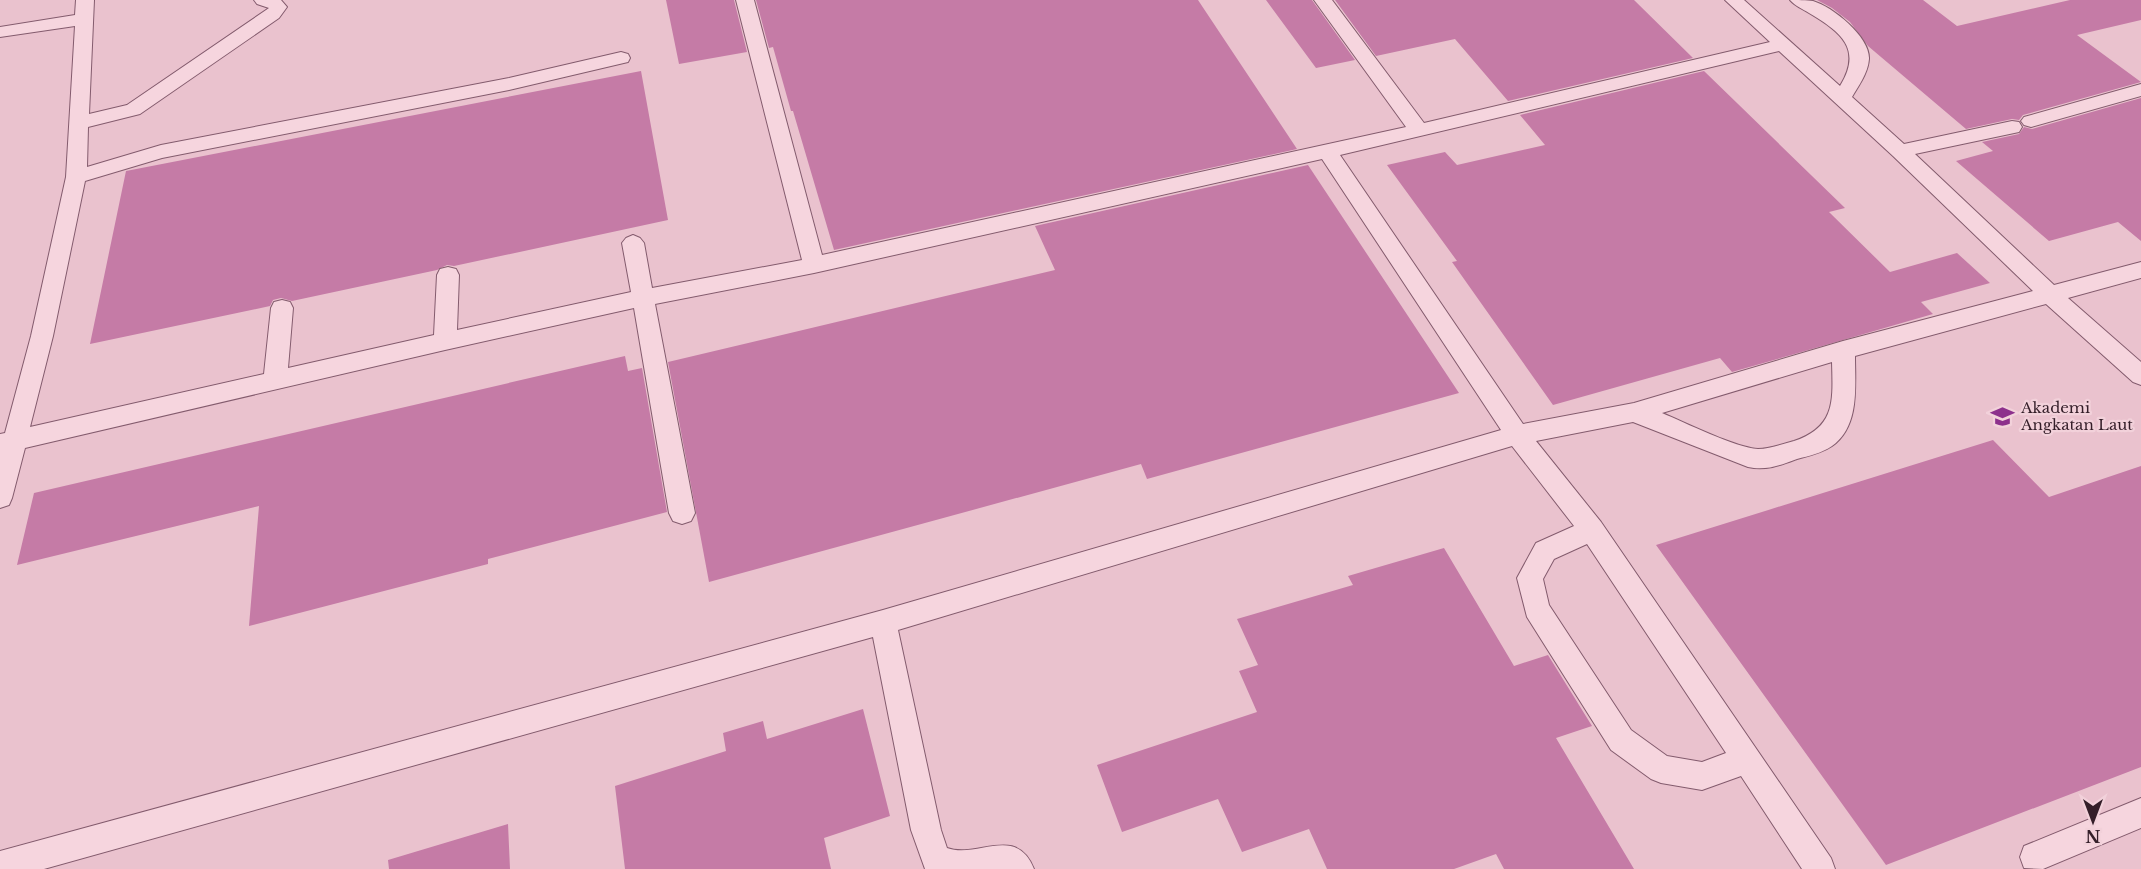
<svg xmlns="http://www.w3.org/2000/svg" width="2141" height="869" font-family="'Libre Baskerville',serif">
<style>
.building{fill:#c57ba6}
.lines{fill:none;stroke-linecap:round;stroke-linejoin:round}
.lane-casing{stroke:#835b6d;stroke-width:2}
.lane{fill:#f6d5de;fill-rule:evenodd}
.labels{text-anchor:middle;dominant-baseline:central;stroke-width:4.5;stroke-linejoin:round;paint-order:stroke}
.poi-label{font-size:15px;fill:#341e29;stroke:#f2d1da;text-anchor:start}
</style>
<rect width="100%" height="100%" fill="#eac2ce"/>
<path class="building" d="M666 0H734L747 52 679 64Z
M756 0H1198L1297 149 834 250 793 111H791L773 47 769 48Z
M1266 0H1312L1355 60 1316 68Z
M1335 0H1634L1693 58 1508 101 1455 39 1376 56Z
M1817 0H1923L1957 26 2070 0H2141V20L2077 35 2141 82 2023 115 2019 120 2012 119 1966 129 1868 46 1850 22 1832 8Z
M641 71 668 220 454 266 447 265 437 270 292 301 281 298 273 300 270 306 90 344 126 171Z
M1704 71 1845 208 1829 212 1890 272 1957 253 1990 283 1921 302 1933 314 1732 372 1720 358 1553 405 1452 262 1457 261 1387 165 1445 152 1457 165 1545 145 1520 115Z
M2141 98V241L2118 222 2049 241 1956 161 1993 151 1982 142 2019 134 2024 127 2032 129Z
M1308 165 1459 393 1147 479 1141 464 709 582 668 362 1055 270 1035 226Z
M625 356 628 371 642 368 667 512 488 559V564L249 626 259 506 17 565 34 493Z
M1993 440 2049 497 2141 466V767L1886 865 1656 545Z
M1444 548 1514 666 1548 655 1592 726 1556 738 1634 869H1504L1496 854 1454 869H1327L1309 829 1242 852 1218 799 1122 832 1097 765 1257 712 1239 671 1258 665 1237 619 1353 585 1348 576Z
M863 709 890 816 824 838 831 869H625L615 786 726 751 723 733 763 721 767 739Z
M508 824 510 869H389L388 860Z"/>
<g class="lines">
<defs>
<path id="lane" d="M76 0H94L89 114 127 105 269 8 257 4 254 0H281L287 7 279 18 140 114 88 127 87 167 161 145 509 78 621 52 628 54 630 58 628 62 509 90 162 158 85 181 53 336 30 427 264 374 271 308 274 302 282 300 290 302 293 308 288 368 434 335 437 275 440 269 448 267 456 269 459 275 457 330 631 292 622 243 626 238 633 235 640 238 644 243 652 288 802 260 736 0H754L822 255 1406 127 1314 0H1332L1424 123 1770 42 1725 0H1744L1840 86C1863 49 1841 32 1809 13 1803 9 1795 6 1790 0 1797 0 1807 0 1813 1 1833 7 1870 37 1869 59 1868 73 1859 85 1852 97L1904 144 2012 121 2019 122 2022 127 2019 132 1915 154 2054 285 2141 262V278L2068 298 2141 362V385L2133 382 2046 304 1855 356C1855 386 1860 426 1832 446 1822 453 1809 456 1797 459 1781 465 1766 471 1748 467L1633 422 1536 441 1601 522 1831 858 1835 869H1802L1741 776 1702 790 1661 783 1651 779 1611 750 1527 617 1517 578 1536 543 1574 526 1512 446 898 630 941 830 947 848C978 859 1016 824 1034 869H925L911 830 873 637 44 869H0V851L883 610 1501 430 1322 159 814 273 655 304 695 513 691 521 682 524 673 521 669 513 634 308 445 350 25 448 12 498 9 505 0 508V434L5 433 31 336 66 177 75 26 0 37V27L75 15ZM1779 51 1893 156 2033 291 1843 341 1634 403 1523 424 1340 155ZM1832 362C1833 400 1836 427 1794 441 1782 444 1770 449 1758 449 1736 448 1684 422 1662 413ZM1587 544 1726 753 1702 762 1667 756 1631 730 1549 605 1543 579 1554 559Z
M2141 84V96L2031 127 2024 125 2021 121 2024 117Z
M2141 798V828L2043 869 2024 868 2020 857 2024 846Z"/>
</defs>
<use href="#lane" class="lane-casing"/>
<use href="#lane" class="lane"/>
</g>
<defs>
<symbol id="university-bare" viewBox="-9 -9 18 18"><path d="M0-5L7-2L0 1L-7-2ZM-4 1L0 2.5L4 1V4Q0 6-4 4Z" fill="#8d308c" stroke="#f2d1da" stroke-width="2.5" paint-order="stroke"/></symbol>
</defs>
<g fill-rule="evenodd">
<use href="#university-bare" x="1986" y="400" width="33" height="33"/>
</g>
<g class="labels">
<g class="poi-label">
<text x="2021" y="407">Akademi<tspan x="2021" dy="17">Angkatan Laut</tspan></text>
</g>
</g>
<g transform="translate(2093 821) rotate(180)" stroke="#f2d1da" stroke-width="4.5" paint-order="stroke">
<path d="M0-4.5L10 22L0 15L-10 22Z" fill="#341e29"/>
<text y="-9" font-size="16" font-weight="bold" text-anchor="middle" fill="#341e29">N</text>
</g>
</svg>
